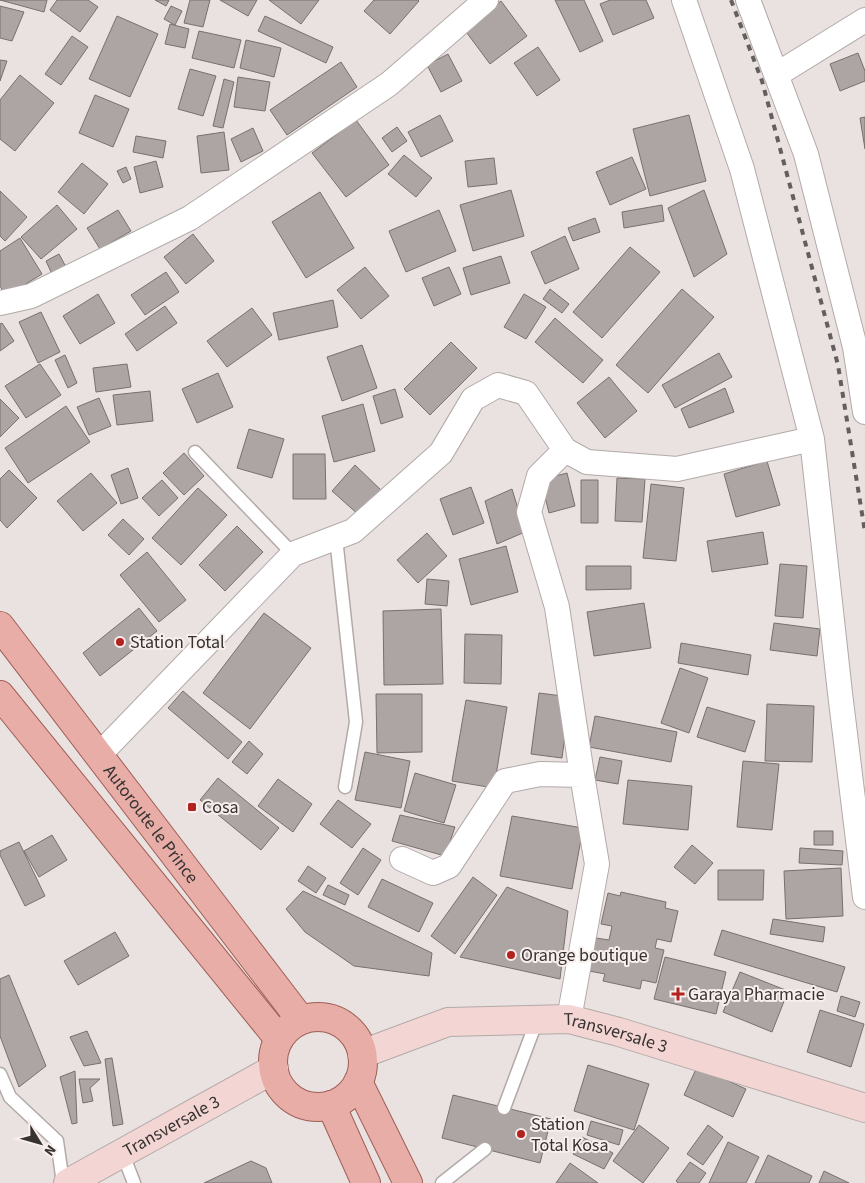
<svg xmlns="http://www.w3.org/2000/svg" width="865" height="1183" font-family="'Source Sans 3',sans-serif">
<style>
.building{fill:#ada5a4;stroke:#78706f}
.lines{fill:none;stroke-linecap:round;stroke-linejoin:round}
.lane-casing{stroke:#b2aaa8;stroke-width:15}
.street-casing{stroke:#b2aaa8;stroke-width:26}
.secondary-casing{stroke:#b2aaa8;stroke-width:30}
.primary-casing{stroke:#9f5f57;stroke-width:30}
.lane{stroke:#fff;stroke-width:12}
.street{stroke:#fff;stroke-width:24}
.secondary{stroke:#f3d6d3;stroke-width:28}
.primary{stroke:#e8ada6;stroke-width:28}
.rail{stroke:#645f5e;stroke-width:4;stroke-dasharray:6 6;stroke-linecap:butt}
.poi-dot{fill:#b2221e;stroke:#f8efed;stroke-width:2}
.labels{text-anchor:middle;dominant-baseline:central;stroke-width:4;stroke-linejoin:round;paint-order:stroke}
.poi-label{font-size:18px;fill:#363232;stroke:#f8efed;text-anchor:start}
.street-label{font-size:18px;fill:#363232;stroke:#f8efed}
</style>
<rect width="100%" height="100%" fill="#eae2e0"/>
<path class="building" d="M0 0H47L44 12Z
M57 0H88L98 7 80 32 50 10Z
M155 0H169L166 6Z
M190 0H210L203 27 184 23Z
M220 0H257L248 16Z
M269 0H319L301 24Z
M374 0H418L419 1 390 34 364 11Z
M555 0H584L603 41 580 52Z
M610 0H646L654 18 613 35 600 4Z
M501 1 527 36 490 64 464 29Z
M0 6 24 12 12 41 0 38Z
M171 6 182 11 175 25 164 19Z
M117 16 158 34 130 97 89 79Z
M265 16 333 47 326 63 258 31Z
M170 24 189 29 185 48 165 44Z
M199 31 241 40 234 68 192 58Z
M72 36 88 47 61 85 45 74Z
M246 40 281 48 274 77 240 68Z
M538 47 560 80 537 96 514 63Z
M858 53 865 71V81L840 91 830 64Z
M448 54 462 81 441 92 427 65Z
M0 60 7 61 0 81Z
M341 62 357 87 287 135 270 110Z
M190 69 216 76 203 116 178 109Z
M20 75 54 103 15 151 0 139V100Z
M238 77 270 82 265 111 234 107Z
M224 79 234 82 223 128 213 126Z
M95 95 129 109 113 147 79 133Z
M440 115 453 141 421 157 408 132Z
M689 115 706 181 650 196 633 129Z
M865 117V149L860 118Z
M356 120 389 165 346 197 312 153Z
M397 127 407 141 392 152 382 138Z
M253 128 263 151 241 162 231 139Z
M224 132 229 170 201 173 197 136Z
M136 136 166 141 163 158 133 152Z
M404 155 432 178 416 197 388 174Z
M632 157 646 189 610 205 596 172Z
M494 158 497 184 468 187 465 161Z
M156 161 163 187 140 193 134 167Z
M82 163 108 184 84 214 58 192Z
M126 167 131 179 123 183 117 171Z
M511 190 524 236 473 251 460 205Z
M704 190 727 254 694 277 668 208Z
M0 191 27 217 5 241 0 236Z
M320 192 354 248 306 278 272 222Z
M57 205 77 229 41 259 21 237Z
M662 205 664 221 624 228 622 212Z
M118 210 131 231 100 249 87 228Z
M439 210 456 251 406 272 389 231Z
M595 218 600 232 573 241 568 228Z
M193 234 214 261 186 284 164 257Z
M565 236 579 269 545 284 531 252Z
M20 238 42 274 6 296 0 286V251Z
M630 247 660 272 602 338 573 312Z
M59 254 66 267 52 274 46 261Z
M501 256 510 283 471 295 463 268Z
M365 267 389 296 361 319 337 290Z
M449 267 461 294 434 306 422 278Z
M166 272 179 292 145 315 131 295Z
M550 289 569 304 562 313 543 299Z
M682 289 714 317 648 393 616 365Z
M98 294 115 323 80 344 63 316Z
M524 294 546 307 526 339 504 327Z
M333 300 338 327 279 340 273 313Z
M165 306 177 323 137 351 125 334Z
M252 308 272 335 227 367 207 341Z
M41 312 60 352 38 363 19 322Z
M555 318 603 360 583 383 535 342Z
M2 323 14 341 0 351V324Z
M451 342 477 368 430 415 404 389Z
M362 345 377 388 342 401 327 357Z
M719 353 732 377 675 408 662 385Z
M65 355 77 383 68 388 55 360Z
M40 364 61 395 26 418 5 386Z
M127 364 131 387 96 392 93 368Z
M218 373 233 407 197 423 182 389Z
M609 377 637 411 605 438 577 403Z
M725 388 734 412 689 428 681 409Z
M395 389 403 417 381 424 373 396Z
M150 391 153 421 117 425 113 395Z
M99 398 111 426 89 435 77 407Z
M0 399 19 418 0 437Z
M363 404 375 451 334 462 322 416Z
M66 406 90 442 28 483 5 448Z
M249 429 284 439 272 478 237 468Z
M184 453 204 476 184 495 163 473Z
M293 454H325L326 499H293Z
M767 461 780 505 736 517 724 474Z
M355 465 382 491 360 516 332 491Z
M128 468 138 498 121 504 111 475Z
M9 470 37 498 7 528 0 520V479Z
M91 473 117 503 83 531 57 501Z
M567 473 575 506 549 513 541 480Z
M617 478 645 479 642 522 615 521Z
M162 480 178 498 159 516 142 498Z
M581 480H598V523H581Z
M651 484 684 488 676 561 643 558Z
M471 487 484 523 453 535 440 499Z
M198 488 227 515 181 565 152 538Z
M512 489 525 532 497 544 485 501Z
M123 519 144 539 129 555 108 535Z
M237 526 263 552 225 591 199 565Z
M763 532 768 564 712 572 707 541Z
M427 533 447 556 418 583 397 560Z
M506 546 518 592 471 605 459 559Z
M147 552 186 600 159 622 120 575Z
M780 564 807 566 803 618 775 616Z
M586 566H631V589L586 590Z
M427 579 449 581 447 606 425 604Z
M644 603 651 648 594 656 587 612Z
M139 608 157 631 100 676 83 653Z
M441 609 443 684 384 685 383 611Z
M264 613 311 648 250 729 203 693Z
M774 623 820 629 817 656 770 650Z
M465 634 502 635 501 684 464 683Z
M681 643 751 655 748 675 678 663Z
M680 668 708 678 689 733 661 723Z
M183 691 242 742 228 759 168 708Z
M539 693 570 697 562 758 531 754Z
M376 694H422V752L377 753Z
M466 700 507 707 494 788 452 781Z
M767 704 814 706 812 762 765 761Z
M707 707 755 721 745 752 697 737Z
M595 716 677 732 671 762 589 747Z
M249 741 263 754 247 774 232 762Z
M365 752 410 761 401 808 355 800Z
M600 757 622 761 618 784 595 780Z
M743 761 779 764 772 830 737 827Z
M415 773 456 785 444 823 404 811Z
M218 778 279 828 261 850 200 800Z
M278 779 312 804 293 832 258 806Z
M628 780 692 786 688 830 623 824Z
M338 800 371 824 352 848 320 824Z
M400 815 455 827 445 856 392 841Z
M512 816 583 828 572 889 500 876Z
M814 831H833V845H814Z
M52 835 67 860 39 877 24 851Z
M19 842 45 896 25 906 0 855V851Z
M692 845 713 863 695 884 674 867Z
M363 848 381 860 358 895 340 883Z
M800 848 843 851 842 865 799 863Z
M308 866 326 878 316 893 298 881Z
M841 868 843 916 786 919 784 871Z
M718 870H764L763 900H718Z
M473 877 497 895 455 954 431 936Z
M382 879 433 903 419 932 368 907Z
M328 885 349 895 345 905 323 895Z
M507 887 568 911 560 979 460 957Z
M303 891 432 953 429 976 354 966 305 932 286 909Z
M621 892 666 902 665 908 678 911 671 942 657 939 655 948 664 950 656 983 642 980 640 989 603 981 605 974 589 971 596 938 609 940 612 926 601 924 608 893 620 896Z
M773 919 825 927 823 942 770 934Z
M722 930 845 967 837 992 714 955Z
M115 932 129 956 78 985 64 961Z
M665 957 726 972 716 1014 654 999Z
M740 972 788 991 772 1032 723 1012Z
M9 975 46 1066 19 1087 0 1036V979Z
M841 996 860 1002 855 1017 837 1011Z
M820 1010 864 1024 851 1067 807 1052Z
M87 1031 101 1063 84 1066 70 1037Z
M112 1058 123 1124 113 1126 105 1059Z
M588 1065 649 1084 634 1130 574 1111Z
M697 1067 746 1089 733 1117 684 1095Z
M75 1071 77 1123 72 1124 60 1077Z
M79 1079H100L90 1088 93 1101 83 1103Z
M453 1095 551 1119 540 1163 442 1138Z
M591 1121 623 1130 619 1145 587 1135Z
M639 1125 669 1148 643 1183 613 1161Z
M708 1125 723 1137 703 1165 687 1154Z
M582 1137 613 1153 604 1169 573 1154Z
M728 1142 759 1157 746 1183H709Z
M768 1155 812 1176 809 1183H755Z
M251 1161 266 1168 272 1183H204Z
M690 1162 706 1173 699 1183H678L676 1181Z
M570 1163 598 1183H556Z
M824 1171 849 1183H819Z"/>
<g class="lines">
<defs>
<path id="lane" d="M195 452 293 554
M336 538 356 722 345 787
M0 1074 10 1097 57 1141 63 1183
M504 1108 537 1020
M122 1152 134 1183
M442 1183 485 1149"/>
<path id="street" d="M684 0 742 169 812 439 840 693 865 897
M748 0 806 154 855 347 865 412
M776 75 865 20
M0 303 31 296 190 218 389 84 486 0
M565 450 539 476 529 512 557 607 582 775
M98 756 293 554 353 531 441 453 473 399 498 385 526 393 565 450 587 462 677 469 812 439
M402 859 433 873 449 866 505 781 540 774 582 775 597 864 569 1019"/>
<g id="secondary">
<path id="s1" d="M362 1054 448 1022 569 1019 619 1032 865 1108"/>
<path id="s2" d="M68 1183 274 1069"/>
</g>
<g id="primary">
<path id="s3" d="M0 626 301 1020"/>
<path d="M0 695 279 1039"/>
<circle cx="318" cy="1062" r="45"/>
<path d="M358 1082 408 1183"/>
<path d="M331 1105 366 1183"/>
</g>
</defs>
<use href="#lane" class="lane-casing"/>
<use href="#street" class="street-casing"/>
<use href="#secondary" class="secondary-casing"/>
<use href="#primary" class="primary-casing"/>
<use href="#lane" class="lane"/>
<use href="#street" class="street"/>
<use href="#secondary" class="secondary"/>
<use href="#primary" class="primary"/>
<path class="rail" d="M731 0 762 81 838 365 865 532"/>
</g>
<g class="poi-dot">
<circle cx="120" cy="642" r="5"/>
<rect x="187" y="802" width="10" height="10" rx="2.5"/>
<circle cx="511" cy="955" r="5"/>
<path d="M675.5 986.5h5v5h5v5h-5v5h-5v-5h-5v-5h5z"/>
<circle cx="521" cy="1134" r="5"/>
</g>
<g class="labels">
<g class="poi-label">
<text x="130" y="642">Station Total</text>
<text x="202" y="807">Cosa</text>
<text x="521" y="955">Orange boutique</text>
<text x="688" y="994">Garaya Pharmacie</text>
<text x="531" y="1124">Station<tspan x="531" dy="21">Total Kosa</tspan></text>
</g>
<g class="street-label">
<text stroke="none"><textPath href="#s3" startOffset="249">Autoroute le Prince</textPath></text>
<text stroke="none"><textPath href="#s1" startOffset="261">Transversale 3</textPath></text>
<text stroke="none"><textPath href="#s2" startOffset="118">Transversale 3</textPath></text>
</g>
</g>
<g transform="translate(40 1143) rotate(127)" stroke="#f8efed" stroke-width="4" paint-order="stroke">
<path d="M0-4L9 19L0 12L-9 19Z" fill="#363232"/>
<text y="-8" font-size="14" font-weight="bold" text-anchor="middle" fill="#363232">N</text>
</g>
</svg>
